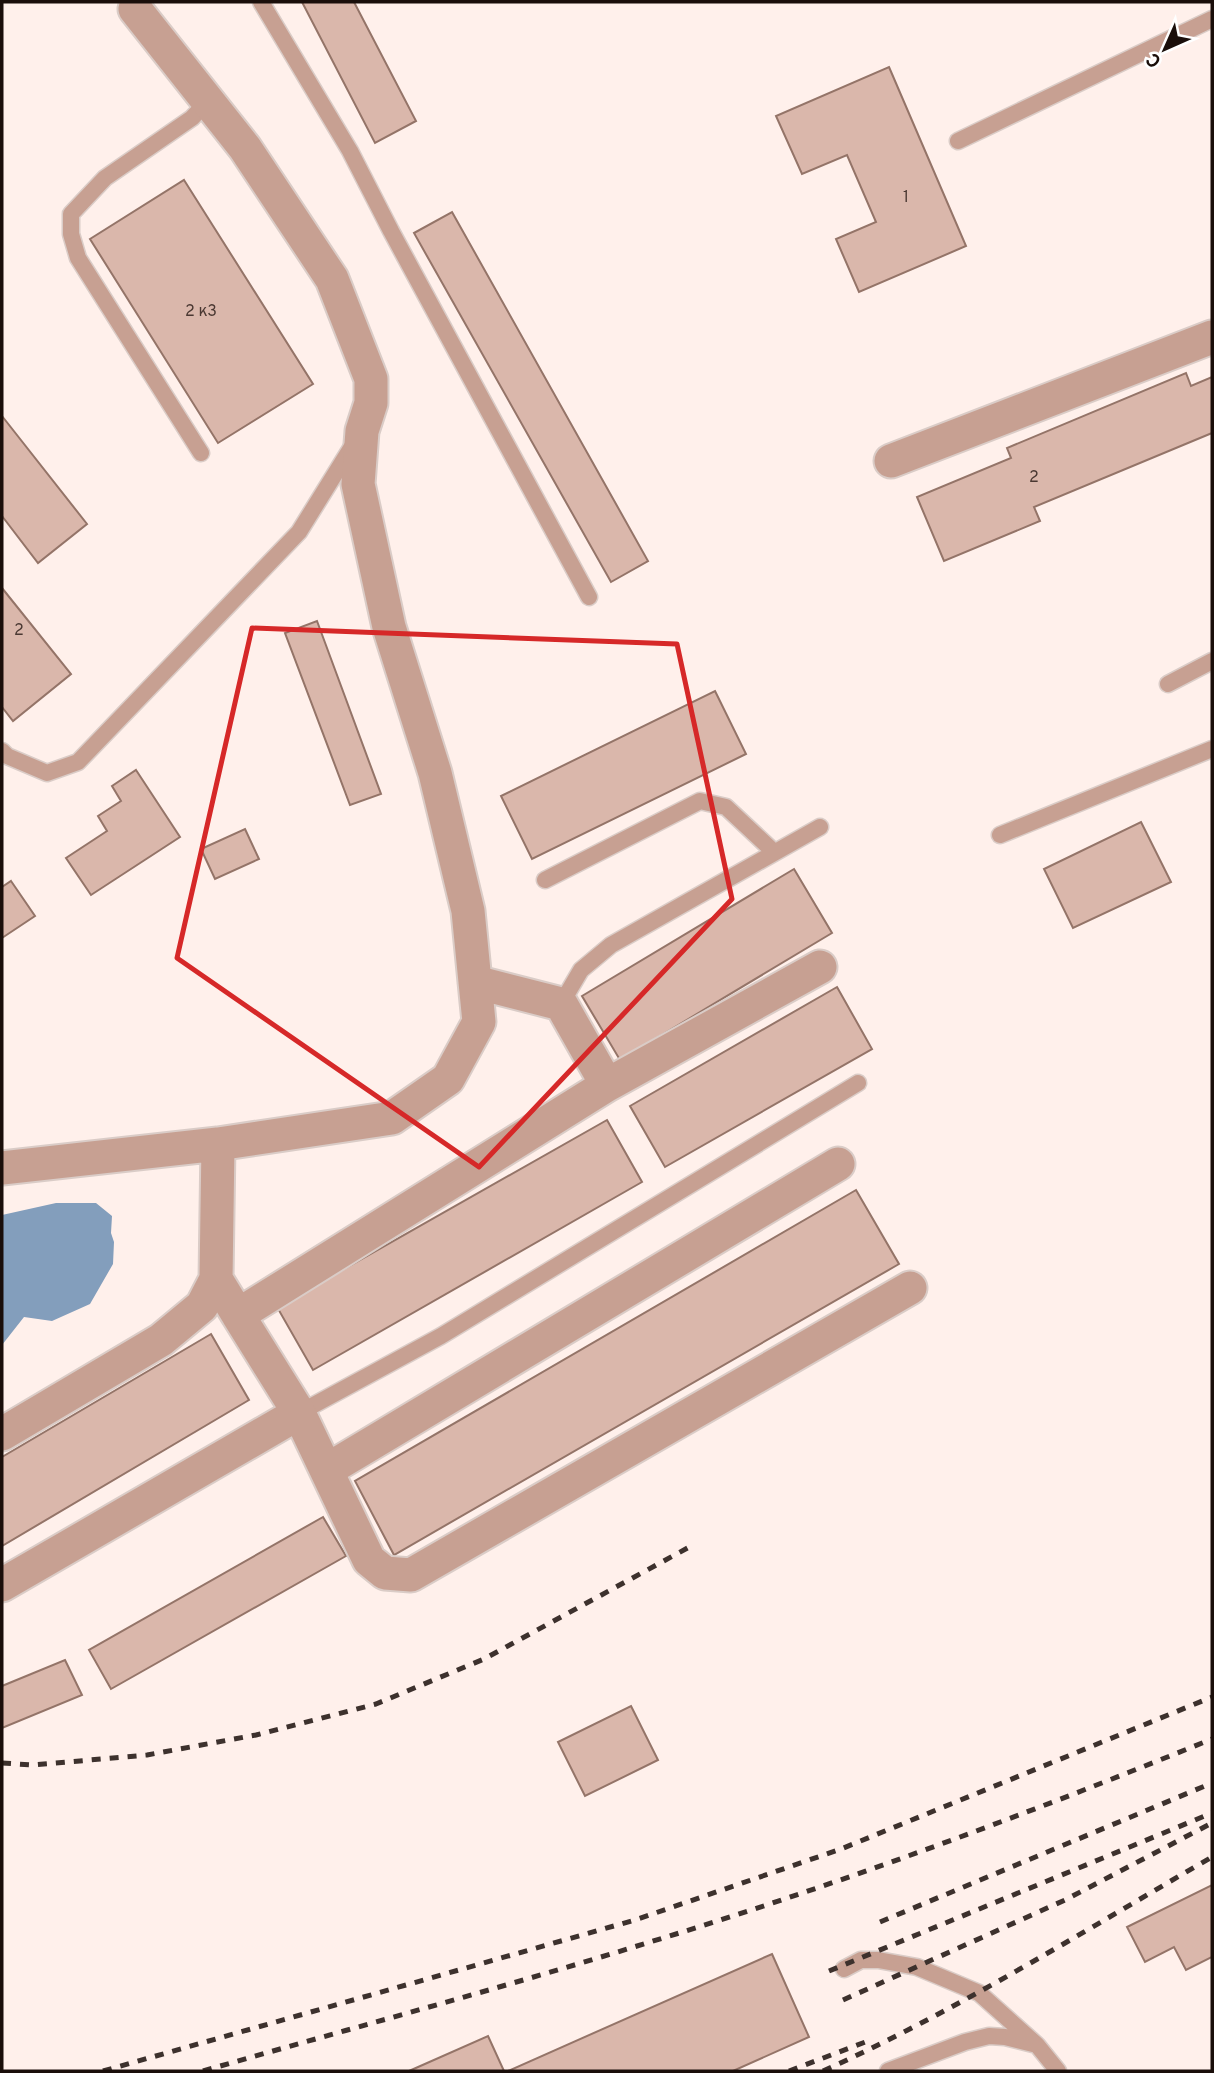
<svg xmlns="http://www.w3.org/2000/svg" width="1214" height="2073" font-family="Overpass,sans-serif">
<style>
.water{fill:#839ebc}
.building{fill:#dab7ab;stroke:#947468;stroke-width:2}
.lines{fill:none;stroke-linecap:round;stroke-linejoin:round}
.lane-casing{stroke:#daccc7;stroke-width:19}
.street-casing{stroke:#daccc7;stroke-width:37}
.lane{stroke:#c7a092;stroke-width:16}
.street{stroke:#c7a092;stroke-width:33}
.rail{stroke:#3d312d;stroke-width:5;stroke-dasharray:9 9;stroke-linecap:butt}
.marked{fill:none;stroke:#d62828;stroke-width:5;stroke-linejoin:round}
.labels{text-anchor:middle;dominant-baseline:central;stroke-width:5;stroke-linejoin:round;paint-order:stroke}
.number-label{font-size:16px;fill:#4a3832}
</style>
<rect width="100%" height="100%" fill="#fff0eb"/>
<path class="water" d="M56 1203H96L112 1216 111 1233 114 1242 113 1264 90 1304 52 1321 24 1317 2 1345V1215Z"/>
<path class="building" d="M302 2H354L416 121 375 143Z
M889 67 966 246 859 292 836 239 876 222 847 155 802 174 776 116Z
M184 180 313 384 218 443 90 239Z
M452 212 648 561 611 582 414 233Z
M1186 373 1191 386 1212 377V433L1034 507 1040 521 944 561 917 497 1011 458 1007 448Z
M2 416 87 524 38 563 2 516Z
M2 588 71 674 13 721 2 707Z
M317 621 381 794 350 805 285 633Z
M715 691 746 754 532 859 501 796Z
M136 770 180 837 91 895 66 858 107 831 98 816 121 801 112 786Z
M1141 822 1171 882 1073 928 1044 869Z
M245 829 259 859 215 879 201 849Z
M794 869 832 933 620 1060 582 996Z
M11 881 35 916 2 938V887Z
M837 987 872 1049 665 1167 630 1106Z
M607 1120 642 1182 313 1370 277 1307Z
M856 1190 899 1264 394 1555 355 1481Z
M211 1334 249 1400 2 1546V1457Z
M323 1517 346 1556 111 1689 89 1650Z
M65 1660 82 1695 2 1728V1686Z
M631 1706 658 1760 585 1796 558 1742Z
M1212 1885V1957L1186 1970 1174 1947 1145 1962 1127 1927Z
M772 1954 809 2037 733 2071H508Z
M488 2036 504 2071H409Z"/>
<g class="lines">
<defs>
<path id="lane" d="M261 2 350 151 391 231 589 597
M958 141 1212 19
M201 453 78 258 71 234V214L105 178 192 118 208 101
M1168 684 1212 661
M2 751 7 756 47 773 78 762 299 532 353 445
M1000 835 1212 749
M545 880 700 801 726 807 774 852
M561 1004 581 970 611 945 820 827
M299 1413 441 1336 858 1083
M844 1969 861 1960H878L917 1967 979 1993 1037 2045
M888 2071 965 2042 989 2036 1005 2037 1037 2045 1058 2071"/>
<path id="street" d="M891 461 1212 337
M475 982 561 1004 607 1085 820 967
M2 1168 218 1144 392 1118 448 1079 479 1022 468 911 435 773 389 627 358 484 362 431 371 403V379L332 279 245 148 135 9
M216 1279 238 1315 607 1085
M299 1413 369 1560 385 1573 411 1575 910 1288
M2 1434 161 1340 202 1306 216 1279 218 1144
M327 1470 838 1164
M2 1585 299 1413 238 1315"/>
</defs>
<use href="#lane" class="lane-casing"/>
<use href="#street" class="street-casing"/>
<use href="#lane" class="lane"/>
<use href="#street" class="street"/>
<path class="rail" d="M2 1763 33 1765 147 1755 256 1735 376 1704 484 1659 693 1545
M880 1922 1212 1783
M829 1971 1212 1813
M843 2000 1065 1900 1212 1823
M103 2071 635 1920 841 1849 1212 1697
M203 2071C352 2028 502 1988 650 1942 841 1884 1027 1814 1212 1739
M789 2071 868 2041
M823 2071C958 2010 1084 1931 1212 1857"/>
</g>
<path class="marked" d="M252 628 677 644 732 899 479 1167 177 958Z"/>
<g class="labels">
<g class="number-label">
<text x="906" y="198">1</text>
<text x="201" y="312">2 к3</text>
<text x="1034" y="478">2</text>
<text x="19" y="631">2</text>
</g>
</g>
<rect width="1214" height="2073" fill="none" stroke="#1a0e0a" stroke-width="7"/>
<g transform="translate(1165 49) rotate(225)" stroke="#ffffff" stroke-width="5" paint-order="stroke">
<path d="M0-5L12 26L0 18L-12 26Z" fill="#1a0e0a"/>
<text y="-10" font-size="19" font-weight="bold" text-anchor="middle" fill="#1a0e0a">С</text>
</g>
</svg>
